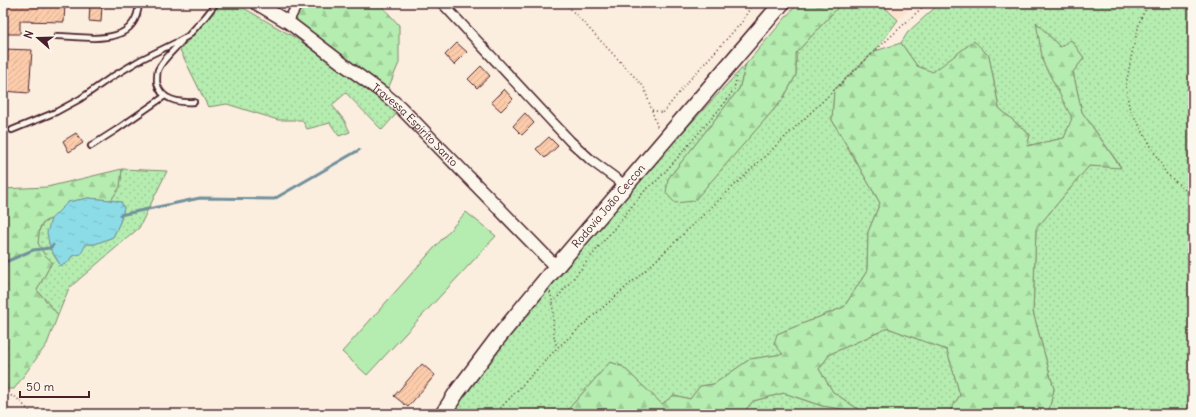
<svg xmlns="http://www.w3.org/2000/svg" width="1196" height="417" font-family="Delius,sans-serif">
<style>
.built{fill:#fbe4cf}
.grass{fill:url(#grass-dots);stroke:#80866d}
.forest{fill:url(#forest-firs);stroke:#80866d}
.garden{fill:#b5ecaf;stroke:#80866d}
.water{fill:url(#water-ripples);stroke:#72909c}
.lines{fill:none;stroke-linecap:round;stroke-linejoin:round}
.stream{stroke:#72909c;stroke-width:3}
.building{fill:url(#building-hatch);stroke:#4a1f2b}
.service-casing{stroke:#4a1f2b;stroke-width:8}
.minor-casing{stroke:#4a1f2b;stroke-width:12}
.tertiary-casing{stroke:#4a1f2b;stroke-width:15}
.primary-casing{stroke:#4a1f2b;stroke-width:18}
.path{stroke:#4a1f2b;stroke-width:1.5;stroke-dasharray:1 3;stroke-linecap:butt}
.service{stroke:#fbf7ec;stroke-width:4.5}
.minor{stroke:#fbf7ec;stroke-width:9}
.tertiary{stroke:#fbf7ec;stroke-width:12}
.primary{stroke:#fbf7ec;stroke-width:15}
.labels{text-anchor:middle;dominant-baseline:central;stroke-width:4;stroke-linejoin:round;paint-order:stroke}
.street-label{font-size:11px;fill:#4a1f2b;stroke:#fbf7ec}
</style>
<defs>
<pattern id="grass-dots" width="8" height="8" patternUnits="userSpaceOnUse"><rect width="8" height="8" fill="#b5ecaf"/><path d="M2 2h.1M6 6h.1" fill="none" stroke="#9dca97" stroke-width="1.8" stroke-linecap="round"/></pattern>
<pattern id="forest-firs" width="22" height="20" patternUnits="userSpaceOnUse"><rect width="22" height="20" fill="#b5ecaf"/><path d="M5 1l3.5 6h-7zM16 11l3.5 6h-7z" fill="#9dca97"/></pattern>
<pattern id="water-ripples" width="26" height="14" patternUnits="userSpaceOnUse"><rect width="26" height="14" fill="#8cdce7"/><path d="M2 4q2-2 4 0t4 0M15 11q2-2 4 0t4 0" fill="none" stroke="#7abcc6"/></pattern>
<pattern id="building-hatch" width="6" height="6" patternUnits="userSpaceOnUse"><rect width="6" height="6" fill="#fcccab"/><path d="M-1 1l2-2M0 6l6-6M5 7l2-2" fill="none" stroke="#daaf93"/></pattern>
</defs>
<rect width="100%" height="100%" fill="#fbeedf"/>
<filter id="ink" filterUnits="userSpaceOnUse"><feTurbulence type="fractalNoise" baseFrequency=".025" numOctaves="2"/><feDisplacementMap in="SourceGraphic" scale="8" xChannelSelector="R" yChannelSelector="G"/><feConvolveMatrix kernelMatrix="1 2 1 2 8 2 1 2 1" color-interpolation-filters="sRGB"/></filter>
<g filter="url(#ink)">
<path class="built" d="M880 3H896L900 7 903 3H916L898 20Z"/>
<path class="grass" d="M221 3H235L299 40 398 112 382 130 346 93 332 105 344 120 350 132 339 136 330 123 307 129 302 120H278L227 104 208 107 180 50Z
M842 3H880L898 20 875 51 834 90 832 120 880 203 868 232 867 271 844 307 777 334 784 354 750 359 714 384 700 386 690 399 674 395 662 404 622 366 610 362 564 414H450C538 288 642 175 746 64L739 89 668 179 694 200 783 99 796 75V53Z
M940 3H1193V414H1056L1049 410 1054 389 1033 312 1036 229 1089 166 1121 167 1082 112 1073 72 1084 58 1071 40 1060 47 1037 23 1043 62 1073 118 1064 138 1026 146 1030 135 999 108 989 56 974 41 933 73 917 66 901 43 908 32Z
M122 169 167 171 139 228 69 288 58 315 37 290 52 262C47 257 40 251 38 243 36 233 41 222 51 219 45 241 49 249 61 266L68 262 72 256 77 255 86 244H95L113 237 120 222 124 208 121 202 111 200 120 187Z
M888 328 947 350 960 395 948 414H742L753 401 784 393 822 406 861 411 833 392 819 369 830 354Z"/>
<path class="forest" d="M301 3H379L399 25V63L387 91 292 20Z
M798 3H842L796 53V75L783 99 694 201 675 203 666 193 668 179 739 89 746 64Z
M1036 22 1060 47 1071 40 1084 58 1073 72 1082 112 1121 168 1089 166 1036 229 1033 312 1054 389 1049 410 1056 414H948L960 395 947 350 888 328 830 354 819 369 833 392 862 412 822 406 784 393 753 401 742 414H564L610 362 622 366 662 404 674 395 690 399 700 386 714 384 750 359 783 354 774 344 777 334 844 307 867 271 868 232 880 203 832 120 834 90 875 51 901 43 917 66 933 72 974 41 989 56 999 108 1030 135 1027 146 1064 138 1072 118 1043 62Z
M122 169 120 187 111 200 88 198 68 202 51 219 45 221 40 227 38 243 44 254 52 262 37 290 58 315 47 344 14 389H3V189L47 187Z"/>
<path class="garden" d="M466 212 496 236 367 375 342 352Z"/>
<path class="water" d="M88 198 111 200 121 202 124 208 120 222 113 237 95 244H86L81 254 72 256 68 262 61 266 50 248 47 233 51 219 68 202Z"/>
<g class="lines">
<path class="stream" d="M120 215 200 198 274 199 359 150
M3 263 33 250 50 248 53 245"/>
</g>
<path class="building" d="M3 3H65L64 22 20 21V34H3Z
M90 5H102L101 22 89 21Z
M457 43 467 52 454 65 445 55Z
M4 49 32 50 29 93 3 91Z
M481 66 490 76 477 88 468 79Z
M504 89 513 99 501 111 491 102Z
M525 113 534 123 522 135 513 126Z
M76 133 83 143 69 152 63 141Z
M549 137 558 146 545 158 536 149Z
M422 364 435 375 408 407 394 396Z"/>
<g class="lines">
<defs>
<path id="service" d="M57 36C89 37 136 48 139 3
M182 41C174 50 163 59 158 70 157 73 157 79 157 82 160 100 179 103 194 102
M12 130 56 112 80 99 110 78 142 59 179 41 188 36 206 16 216 3
M91 146 116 130 165 96"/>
<path id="minor" d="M442 3 570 141 592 161 626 186
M288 22 298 3"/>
<g id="tertiary">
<path id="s1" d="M256 3 288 22 347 67 383 93 400 107 556 267"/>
</g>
<g id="primary">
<path id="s2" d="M443 414 457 392 497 339 556 267 782 3"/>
</g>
</defs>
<use href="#service" class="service-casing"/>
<use href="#minor" class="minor-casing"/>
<use href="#tertiary" class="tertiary-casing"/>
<use href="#primary" class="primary-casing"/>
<path class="path" d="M565 3 644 87 658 129
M1149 3 1140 20 1132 53 1126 85 1129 107 1166 173 1193 197
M652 110 663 113 685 85 742 22 753 3
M550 292C556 310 550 330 557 347
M553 303 647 188 658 180 724 104 734 89 737 75
M3 394 16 397 32 414
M495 414 557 348 650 266 875 51 927 3"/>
<use href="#service" class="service"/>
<use href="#minor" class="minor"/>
<use href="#tertiary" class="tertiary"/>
<use href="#primary" class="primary"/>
</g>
</g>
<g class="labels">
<g class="street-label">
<text stroke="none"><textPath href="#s1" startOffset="201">Travessa Espirito Santo</textPath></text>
<text stroke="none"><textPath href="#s2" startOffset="266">Rodovia João Ceccon</textPath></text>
</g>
</g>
<rect width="1196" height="417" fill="none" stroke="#fbf7ec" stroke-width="16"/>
<rect x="8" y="8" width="1180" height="401" fill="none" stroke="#4a1f2b" stroke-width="1.5" filter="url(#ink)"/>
<g transform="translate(38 38) rotate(290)" stroke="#fbf7ec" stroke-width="3" paint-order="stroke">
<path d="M0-3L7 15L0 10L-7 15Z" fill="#4a1f2b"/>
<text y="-6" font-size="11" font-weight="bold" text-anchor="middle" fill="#4a1f2b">N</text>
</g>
<path d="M20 391v6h69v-6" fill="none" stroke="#4a1f2b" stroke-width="2"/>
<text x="26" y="391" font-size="12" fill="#4a1f2b" stroke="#fbf7ec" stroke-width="3" paint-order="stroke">50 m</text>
</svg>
